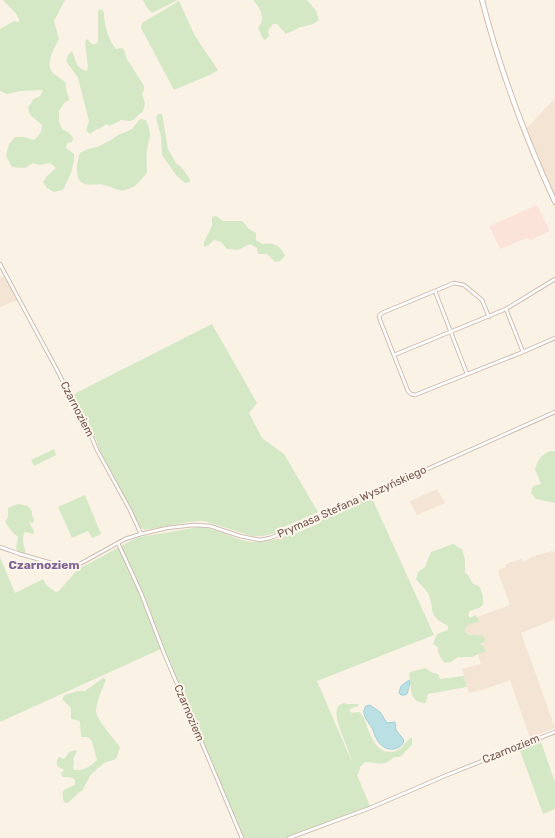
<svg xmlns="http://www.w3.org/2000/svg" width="555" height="838" font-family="Rubik,sans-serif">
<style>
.residential{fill:#f3e4d4}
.commercial{fill:#fbe3da}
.green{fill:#d4e8c5}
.water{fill:#bbe0e4;stroke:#a1cfd6}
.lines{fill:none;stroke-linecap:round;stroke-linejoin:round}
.minor-casing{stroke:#cfbcaf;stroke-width:4.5}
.secondary-casing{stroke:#d1bcad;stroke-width:6}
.minor{stroke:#fff;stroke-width:2.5}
.secondary{stroke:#fff;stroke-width:4}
.labels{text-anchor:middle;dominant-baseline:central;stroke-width:4;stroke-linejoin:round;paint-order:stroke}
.street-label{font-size:11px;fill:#74584c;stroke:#fef6ec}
.neighbourhood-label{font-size:12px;font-weight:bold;fill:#7f6390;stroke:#fef6ec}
</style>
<rect width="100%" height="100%" fill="#fbf2e6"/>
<path class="residential" d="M555 98V209L522 133Z
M5 276 18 300 0 307V278Z
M437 489 445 503 417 515 410 501Z
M552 551 555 552V619L521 633 555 728 530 738 510 680 485 689 469 693 462 669 481 664 478 655 485 648 472 634H467L465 631V628L478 618 477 617 510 605 498 572 500 569 506 567 505 564 522 559 523 562 529 559 531 557Z"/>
<path class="commercial" d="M537 205 550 231 531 240 527 238 500 249 489 226Z"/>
<path class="green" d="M3 0H65L54 21 59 39C55 48 44 63 53 73 57 76 62 79 66 83 65 93 69 93 69 101L65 102 59 111V122L62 129 68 132 73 138 72 142 67 143 66 148 74 154V161L71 173 63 190 54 192 47 188 43 182 47 176 56 168 50 163 40 165 33 163 25 168 12 167 6 156 9 144 15 137H24L34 140C39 136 42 132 42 125L30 115 28 107 34 99 40 96 43 90 20 91 7 94 0 91V29L14 21 19 22C20 14 8 7 3 0Z
M143 0H178L152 13 147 8Z
M253 0H307L316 11 319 20 313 24 301 27 286 34 277 24H273L268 31 269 36 265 40 262 37 258 28C266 18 261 9 253 0Z
M179 1 195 36 218 70 212 74 174 90 141 28 142 23Z
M101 9 104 12C104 24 108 40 116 49L122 48 124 50 127 59 144 86V90L142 93 145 104 143 111 133 120 130 121 121 120 110 126 106 124C101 129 96 129 90 134L86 131 89 121 81 90 78 78 66 61 68 55 72 51C76 60 75 67 86 71L88 68 85 42 87 39 92 44H96L98 41V11Z
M158 114H162L168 149 176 163 182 168 190 179V182L185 183 176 175 162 155 161 136 156 119Z
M140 119 146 120C153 136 149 135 147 151 146 158 147 166 147 173 142 178 137 186 131 188 118 194 115 187 104 185 98 183 91 186 85 184 73 181 77 161 80 153L88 149 97 147 109 141 120 134 126 132 132 129Z
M216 216 223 221H242L249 229 256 233V240L262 244C274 242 280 245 285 256L280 261 275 262 267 254H258L257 248 250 244 238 250 227 249 221 242 214 240 209 245 204 247V242L212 226V217Z
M212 324 257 403 249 413 262 438 284 454 318 512 279 529 280 531C271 535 262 537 252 536L204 521 188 522 145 530 141 528 98 447 97 442 72 395Z
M54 449 56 455 34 466 31 460Z
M550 451H555V503L536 499 531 493 533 486 541 484 535 469C539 458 540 456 550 451Z
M85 495 101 534 92 538 88 531 72 538 58 507Z
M371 496 434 635 317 681 352 762C350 750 331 717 338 707 338 706 341 704 343 703L348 704H358L359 705C356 708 352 707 349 710L352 713 359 712 363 716C369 731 376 760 398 750 404 747 406 740 412 737V745L400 757H394C383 768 379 762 365 762L360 767 359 773 357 775 370 806 286 838H244L163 648 0 722V557L15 593 43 579 47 586 56 592 59 591 77 570 132 540 140 537 199 527C219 528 235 541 253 542 267 543 280 538 293 533L294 534 320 523 319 519Z
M18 504 28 506 32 511V515L34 519 33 523 30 522H29L34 531 33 534 25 532C21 539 24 545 26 553 12 553 17 546 18 537L13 533 5 522 8 517V508Z
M453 544 462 549 465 560V573L468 575 473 584 479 586 483 596V605L479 608 470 611 468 615 470 618 475 615 478 618 479 622C473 623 466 624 465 631L467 634 483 636 485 639V642L480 643 485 648 486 651 472 657H458L451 662 445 663C441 659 437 652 438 647L433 644 437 634 448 630V626C426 614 436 612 428 593 425 588 419 584 416 579L418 572 425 567 431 552Z
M425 668 433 673 438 674 440 679 464 676 467 687 428 694 426 703C408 703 412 687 409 675L410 672Z
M103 678 106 680C102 690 97 700 96 711 96 719 115 740 120 747L116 759 104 763 98 768 90 776 82 791 78 793 68 803 64 802C60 790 64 789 75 785V780L70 777H63L61 774 64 770 57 766V760L59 757 64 759 69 752 75 750 77 751 73 759 74 763 73 767 74 770C84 771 91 766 97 760L92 741 88 737H81L80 721 71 719V708L62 699 65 695 77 691H85Z
M540 739 555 782V809L543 814 519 748Z"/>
<path class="water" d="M409 680 410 683 407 694 405 695H401L399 693 401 686Z
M370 705 380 712 387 723 395 722 396 730 404 740C403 748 391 752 384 747 377 743 375 735 372 728 368 721 360 714 366 706Z"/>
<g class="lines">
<defs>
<path id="minor" d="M0 264 57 370 82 420 89 431 97 450 130 510 141 534
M435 291 467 374
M506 309 523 352
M489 317 482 300 464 285 454 283 382 313 379 316 380 320 408 391 411 394 415 395 523 352 555 338
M394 355 506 309 555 279
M118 543 141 593 164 653 242 838
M0 547 20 554 69 568 78 565 125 539 141 534 167 528 193 525 210 526 240 536 260 540 270 538 293 529 555 412
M289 838 370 808 447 775 555 732"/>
<path id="secondary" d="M482 0C500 70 525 137 555 202"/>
</defs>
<use href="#minor" class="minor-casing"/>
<use href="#secondary" class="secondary-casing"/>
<use href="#minor" class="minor"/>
<use href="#secondary" class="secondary"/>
</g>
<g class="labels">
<g class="street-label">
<text transform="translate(77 409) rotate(63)">Czarnoziem</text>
<text transform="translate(352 502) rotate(-24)">Prymasa Stefana Wyszyńskiego</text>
<text transform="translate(189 713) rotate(67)">Czarnoziem</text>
<text transform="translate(511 749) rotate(-22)">Czarnoziem</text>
</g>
<g class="neighbourhood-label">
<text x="44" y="565">Czarnoziem</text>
</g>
</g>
</svg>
